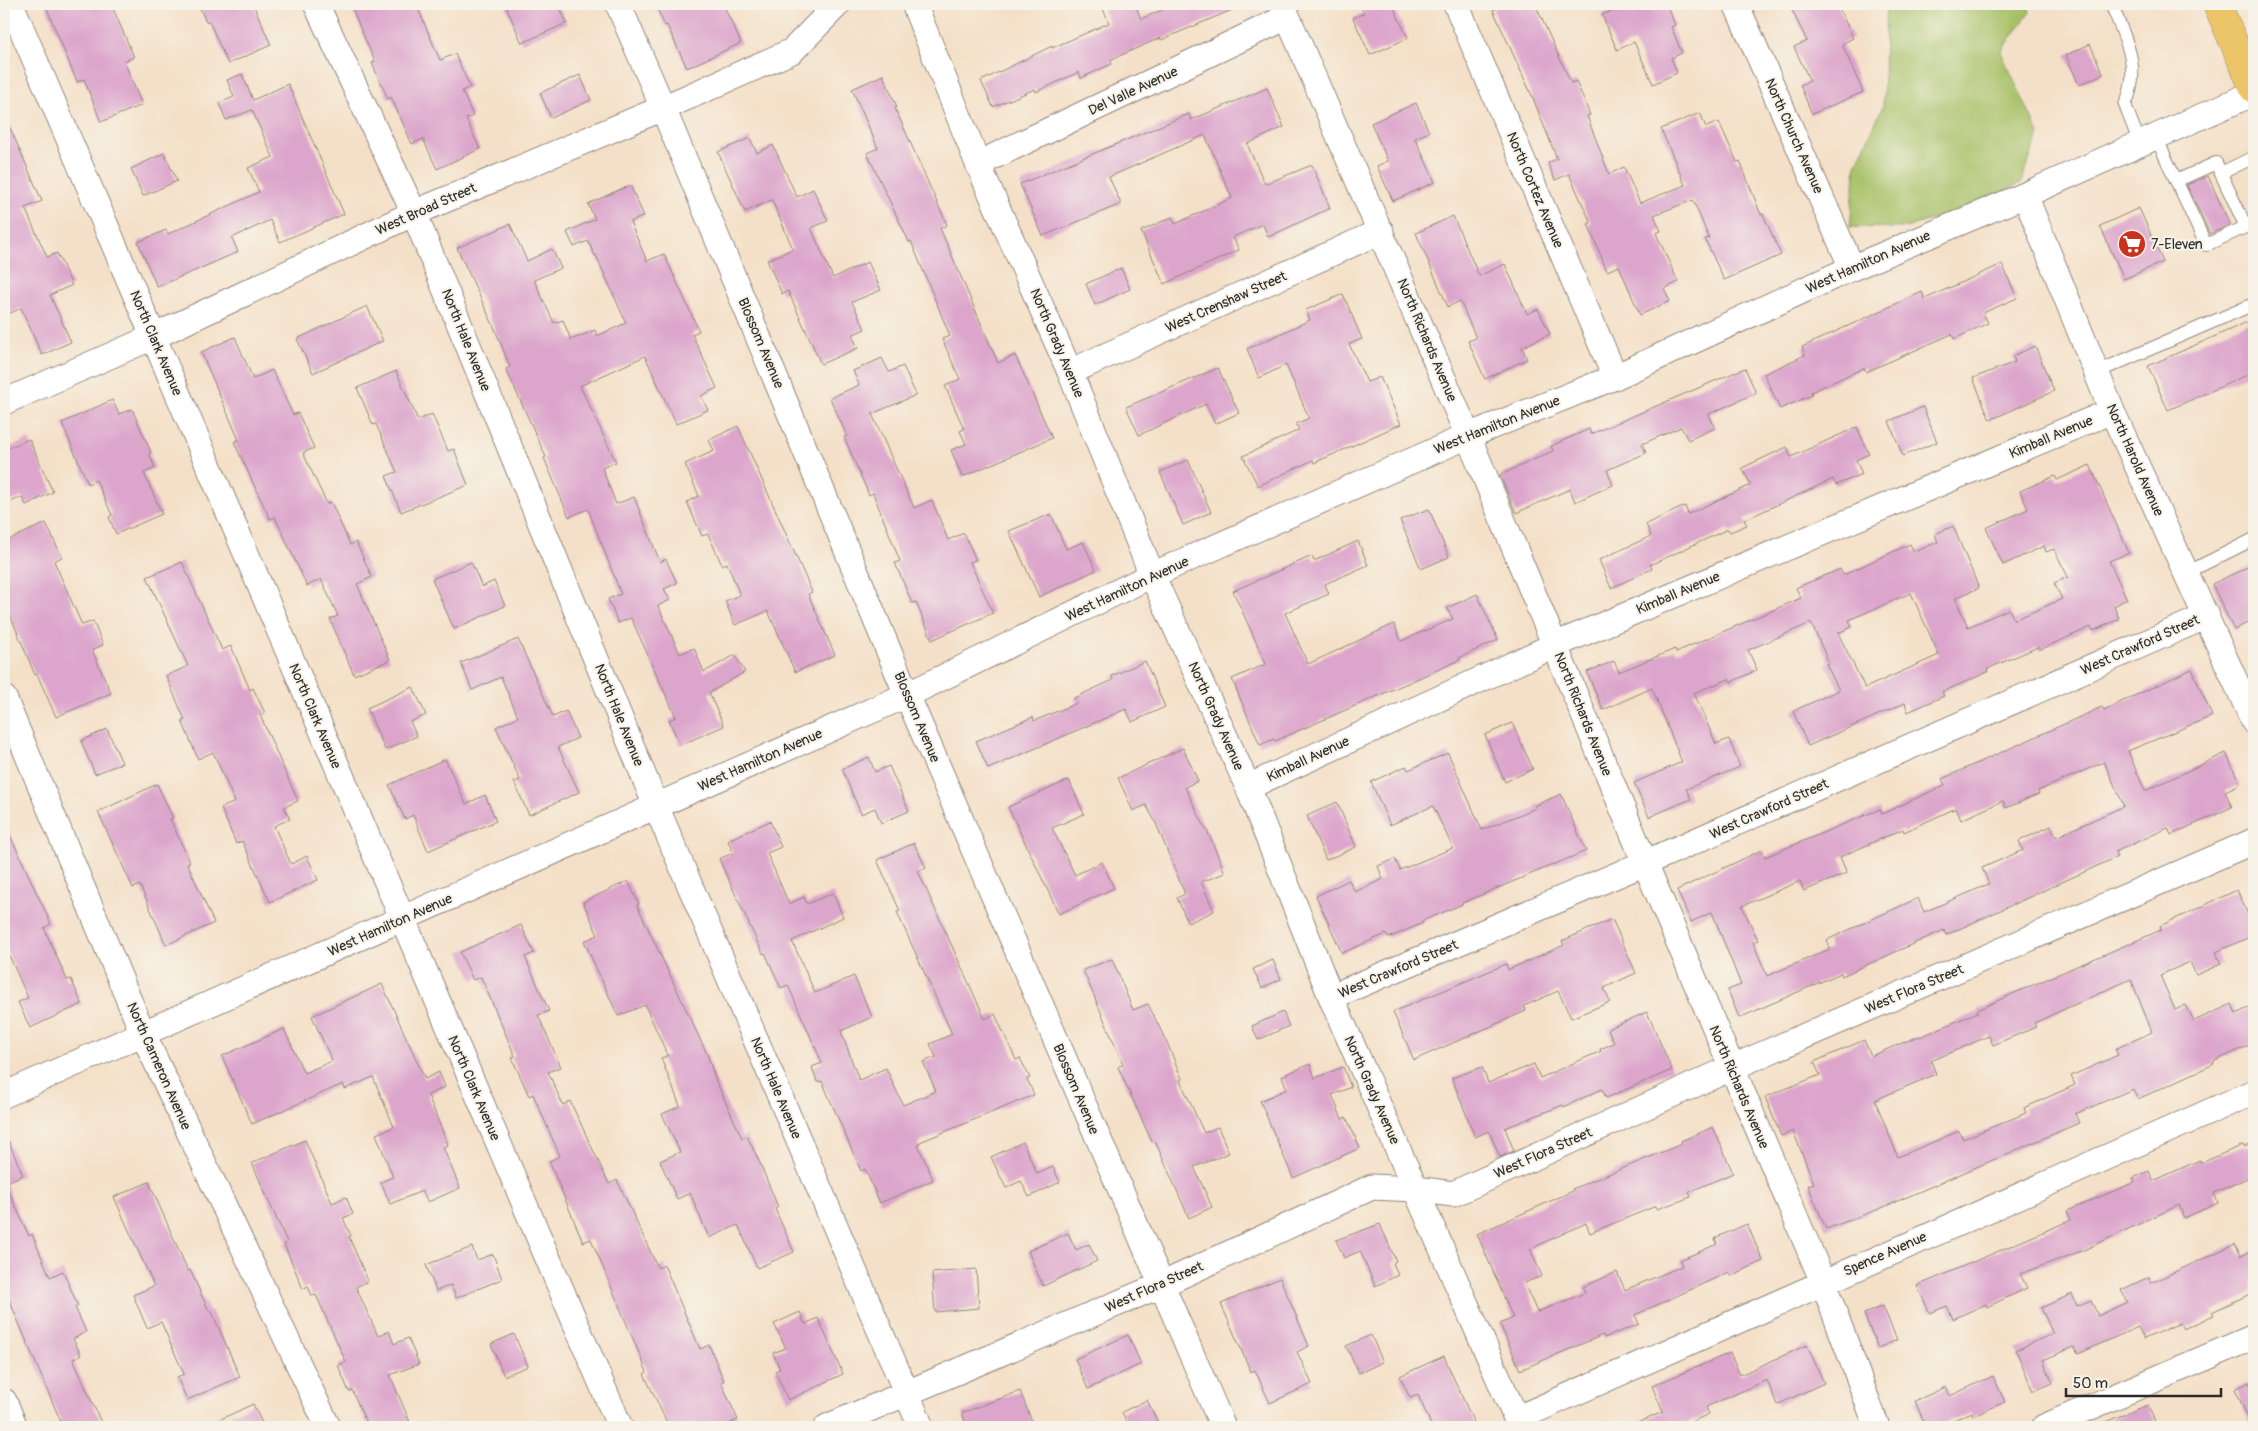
<svg xmlns="http://www.w3.org/2000/svg" width="2258" height="1431" font-family="Pangolin,sans-serif">
<style>
.green{fill:#a7c167;stroke:#697649}
.building{fill:#dca5cc;fill-rule:evenodd}
.lines{fill:none;stroke-linecap:round;stroke-linejoin:round}
.service-casing{stroke:#90867a;stroke-width:14}
.minor-casing{stroke:#90867a;stroke-width:27}
.primary-casing{stroke:#90867a;stroke-width:29}
.service{stroke:#fff;stroke-width:12}
.minor{stroke:#fff;stroke-width:25}
.primary{stroke:#edc569;stroke-width:28}
.labels{text-anchor:middle;dominant-baseline:central;stroke-width:4;stroke-linejoin:round;paint-order:stroke}
.street-label{font-size:14px;fill:#2b2b2b;stroke:#f7f3e8}
.poi-label{font-size:14px;fill:#2b2b2b;stroke:#f7f3e8;text-anchor:start}
</style>
<rect width="100%" height="100%" fill="#f7f3e8"/>
<filter id="ink" filterUnits="userSpaceOnUse"><feTurbulence type="fractalNoise" baseFrequency=".02" numOctaves="2"/><feDisplacementMap in="SourceGraphic" scale="10" xChannelSelector="R" yChannelSelector="G"/><feConvolveMatrix kernelMatrix="1 2 1 2 8 2 1 2 1" color-interpolation-filters="sRGB"/></filter>
<filter id="wash" filterUnits="userSpaceOnUse"><feTurbulence type="fractalNoise" baseFrequency=".0096" numOctaves="4" result="noise"/><feDisplacementMap in="SourceGraphic" scale="20" xChannelSelector="R" yChannelSelector="G"/><feGaussianBlur stdDeviation="1.12" result="paint"/><feColorMatrix in="noise" values="0 0 0 0 0 0 0 0 0 0 0 0 0 0 0 0 0 1.4 0 .05"/><feComposite in="paint" operator="in"/></filter>
<g filter="url(#wash)">
<rect width="100%" height="100%" fill="#f4e0c8"/>
<path class="green" d="M1886 4H2027L2030 12 2001 52 2039 134 2021 183 1946 215 1905 228 1850 227 1856 165 1883 106Z"/>
<g id="blocks">
<path class="building" d="M45 4H111L134 57 124 61 142 105 101 122 84 79 77 82Z
M198 4H253L271 45 228 64 209 21 206 22Z
M350 4H416L440 60 455 54 470 87 462 91 473 116 466 119 480 149 437 169 423 139 412 144 391 97 388 99 372 63 375 62Z
M505 4H558L567 23 522 43Z
M655 4H723L741 43 687 68 667 25 665 26Z
M1113 4H1135L1141 19 1176 4H1246L1161 40 1160 38 1110 60 1112 64 1081 78 1079 72 1036 92 1035 89 993 107 981 81 1052 46V48L1109 23 1103 9Z
M1359 4H1392L1408 38 1370 55 1353 18 1364 13Z
M1506 4H1535L1571 83 1576 81 1590 115 1587 116 1609 174 1624 167 1640 203 1685 185 1661 129 1700 113 1706 127 1719 122 1737 162 1740 161 1761 215 1763 214 1781 255 1724 280 1705 239 1709 238 1693 200 1654 215 1661 231 1656 233 1678 282 1664 289 1670 301 1640 315 1619 266 1607 271 1588 224 1591 223 1569 174 1555 180 1548 163 1557 159 1533 98 1493 10Z
M1629 4H1666L1675 25 1671 27 1682 53 1671 58 1677 73 1653 84 1634 42 1617 50 1602 15Z
M1789 4H1837L1853 38 1842 44 1863 92 1812 114 1800 85 1810 81 1794 47 1807 41Z
M2090 44 2103 74 2079 85 2066 55Z
M242 74 253 100 288 84 344 214 280 242 270 220 232 238 238 252 157 287 138 242 166 230 168 234 259 192 248 168 273 157 252 110 226 120 219 103 234 97 227 80Z
M580 75 591 100 551 118 540 93Z
M883 75 897 107 895 108 947 225 940 228 998 363 1015 355 1052 438 962 477 951 450 966 444 960 431 964 429 945 386 960 379 942 339 950 336 911 241 909 242 867 153 878 148 852 89Z
M1267 88 1284 127 1247 144 1265 184 1312 165 1330 208 1268 237 1263 224 1233 237 1239 250 1164 284 1141 231 1172 217 1175 224 1232 198 1205 135 1109 177 1121 204 1043 236 1020 184 1189 114 1191 120Z
M1416 103 1429 132 1415 138 1435 182 1393 201 1377 166 1388 161 1371 123Z
M4 114 42 201 25 208 47 257 57 253 72 285 50 295 71 342 42 355 21 308 4 316Z
M750 138 757 153 773 145 797 197 813 189 828 221 811 228 833 278 868 262 881 290 852 302 865 329 852 335 858 348 821 364 788 291 782 294 767 260 793 249 772 200 745 212 718 152Z
M164 153 177 181 143 196 131 169Z
M2208 176 2230 225 2210 234 2187 185Z
M630 185 644 216 630 222 647 261 664 254 699 331 692 334 717 388 701 396 708 410 676 424 645 356 580 386 616 462 602 468 616 504 634 497 660 562 666 559 677 583 664 589 670 600 658 606 680 654 694 648 704 672 735 655 745 672 709 693 724 726 680 745 669 720 676 717 631 618 618 623 608 599 621 594 588 509 569 517 544 458 546 457 506 369 510 367 495 329 457 248 510 224 527 261 552 249 561 268 534 280 554 323 563 320 571 340 595 330 597 336 626 323 596 255 595 256 588 241 574 247 567 232 595 219 588 204Z
M2139 208 2163 262 2124 279 2100 226Z
M1453 216 1479 276 1505 264 1527 314 1538 309 1550 334 1522 347 1527 359 1485 379 1468 341 1476 338 1460 301 1448 307 1416 233Z
M2002 264 2017 298 1983 313 1988 323 1954 339 1952 334 1866 372 1864 368 1811 392 1812 395 1780 409 1764 374 1805 355 1802 347 1922 292 1925 299Z
M1121 268 1130 289 1095 305 1086 284Z
M1343 294 1362 339 1349 344 1367 382 1380 377 1401 424 1314 463 1313 460 1258 486 1243 456 1299 430 1296 424 1309 418 1286 365 1259 378 1247 349 1310 320 1306 310Z
M367 306 383 341 313 373 297 339Z
M2254 319V372L2168 410 2148 366Z
M235 337 253 379 272 370 293 415 298 413 314 448 303 453 327 504 331 502 350 545 356 542 372 577 357 584 390 660 354 675 330 619 338 616 321 579 307 586 275 517 270 519 234 442 239 440 201 352Z
M2035 346 2054 391 1990 420 1973 378 2015 362 2013 356Z
M882 358 889 372 903 366 916 395 872 414 914 508 932 500 948 540 964 533 976 560 970 562 993 613 932 640 916 602 912 603 895 563 900 561 873 493 869 495 844 437 847 436 830 398 859 385 853 371Z
M1218 368 1239 413 1215 424 1206 404 1139 435 1126 407Z
M1745 368 1756 393 1709 414 1715 428 1688 440 1681 427 1642 444 1646 453 1607 470 1613 485 1575 502 1570 489 1516 513 1500 475 1553 451 1551 446 1589 429 1591 434Z
M396 371 418 420 432 414 448 451 454 449 468 485 401 512 386 476 397 472 376 424 373 425 357 388Z
M112 400 119 414 132 409 151 452 149 453 155 468 144 473 162 514 116 534 109 517 112 515 96 480 88 484 62 423Z
M1923 407 1937 442 1903 456 1889 421Z
M738 426 812 592 808 594 835 655 795 672 768 611 735 625 725 601 740 595 727 563 722 565 708 534 702 536 687 502 699 496 685 464 714 451 709 440Z
M1857 427 1869 454 1856 460 1862 474 1836 485 1833 479 1744 520 1747 525 1730 532 1728 529 1650 565 1652 569 1611 588 1599 560 1651 536 1646 524 1685 506 1688 514 1751 485 1742 468 1787 447 1791 457Z
M29 439 53 492 26 505 22 497 4 505V450Z
M1188 460 1211 512 1183 525 1160 472Z
M2090 465 2129 553 2109 561 2127 599 2114 606 2119 619 2093 631 2091 627 2039 650 2038 647 1987 669 1988 672 1942 692 1944 696 1908 712 1905 703 1808 746 1793 711 1839 690 1826 664 1829 663 1811 623 1748 650 1757 670 1731 682 1729 679 1694 693 1716 744 1729 739 1740 767 1686 789 1691 799 1649 817 1634 783 1682 762 1652 688 1603 710 1587 672 1614 661 1619 672 1675 649 1676 652 1801 598 1796 588 1840 569 1843 575 1910 544 1914 552 1938 542 1935 534 1953 526 1979 588 1955 598 1968 627 2009 609 2014 620 2062 599 2054 583 2068 577 2054 549 2046 552 2044 546 2003 565 1986 528 2028 509 2020 491 2055 476 2057 480ZM1911 593 1939 655 1865 688 1838 633 1852 627 1849 620Z
M1429 509 1449 557 1421 569 1400 520Z
M1051 514 1066 549 1083 542 1096 570 1039 597 1009 531Z
M46 523 62 557 54 561 82 625 93 621 103 645 92 650 111 693 56 717 37 674 35 675 4 600V542Z
M1358 541 1368 565 1325 584 1329 594 1285 613 1308 664 1394 624 1401 641 1453 619 1447 608 1477 594 1498 640 1459 658 1460 660 1275 741 1274 739 1260 745 1232 679 1266 664 1233 591 1312 556 1314 561Z
M182 562 222 650 231 646 250 690 253 688 265 713 260 715 298 801 284 807 290 819 274 826 291 864 307 856 318 880 270 902 242 841 236 844 221 808 235 802 213 752 198 759 182 721 185 720 166 676 188 666 147 577Z
M471 562 482 587 494 581 505 606 454 629 432 579Z
M2254 564V619L2234 630 2212 584Z
M518 639 553 717 566 711 578 738 558 747 579 792 529 815 514 782 520 780 496 727 518 717 501 677 472 690 461 663Z
M1145 661 1165 707 1132 722 1126 709 988 769 976 741 1033 717 1034 721 1077 703 1074 698 1113 680 1112 676Z
M2192 669 2212 716 2128 751 2145 791 2226 753 2240 784 2225 791 2232 807 2171 835 2168 828 2115 852 2117 857 1946 935 1944 930 1842 976 1841 973 1739 1018 1728 990 1741 985 1712 912 1691 922 1677 890 1762 850 1765 857 1880 809 1882 814 1945 785 1942 779 1973 765 2102 707 2104 710ZM2104 762 2124 806 2056 837 2051 826 2019 841 2023 850 1982 868 1989 884 1924 912 1918 898 1827 940 1830 949 1767 976 1753 942 1758 940 1742 906 1800 881 1804 891 1847 873 1840 857 1903 829 1904 832 1956 808 1961 820 2003 801 2006 808 2039 794 2038 791Z
M413 687 426 715 410 722 417 736 385 750 367 708Z
M1512 723 1533 769 1505 782 1485 735Z
M107 729 122 763 95 774 81 741Z
M1183 748 1198 781 1185 787 1206 830H1207L1225 873 1201 882 1214 911 1188 923 1177 898 1185 894 1155 821 1146 805 1133 811 1118 778Z
M1448 753 1482 830 1536 808 1534 806 1561 794 1586 851 1462 903 1463 904 1422 921 1423 923 1388 938 1386 934 1342 953 1316 896 1349 880 1355 892 1383 879 1378 866 1395 859 1400 870 1453 848 1433 806 1390 825 1371 782 1406 766 1408 770Z
M869 757 875 772 889 766 909 811 881 823 875 808 861 814 842 769Z
M445 759 466 804 485 795 496 821 428 851 413 815 405 819 389 785Z
M1069 780 1084 814 1052 828 1075 875 1102 862 1114 888 1059 914 1008 807Z
M157 784 173 818 170 819 190 862 187 863 214 923 166 945 140 885 133 888 98 812Z
M1337 802 1356 847 1326 860 1307 816Z
M770 821 781 847 767 853 789 904 804 897 807 904 833 893 843 917 792 941 815 993 854 976 872 1017 841 1031 859 1080 886 1068 903 1105 936 1091 923 1062 936 1057 930 1044 952 1034 897 912 900 911 877 860 914 843 926 868 918 871 985 1019 995 1014 1016 1060 1020 1058 1030 1078 1027 1079 1034 1095 920 1142 918 1145 933 1180 880 1203 865 1169 861 1171 822 1081 817 1082 812 1067 822 1063 788 985 781 988 765 953 763 954 719 859 733 853 728 840Z
M4 822 51 924 44 928 67 980 71 979 82 1004 30 1028 18 1002 28 998 4 944Z
M628 881 639 904 637 905 707 1054 716 1081 742 1138 747 1136 759 1161 778 1207 775 1209 794 1252 757 1268 738 1225 709 1238 690 1193 677 1199 660 1161 680 1152 662 1114 680 1106 661 1058 668 1056 645 1005 618 1016 584 941 598 935 583 902Z
M2237 890 2254 928V935L2216 952 2221 964 2196 975 2190 962 2160 975 2175 1010 2186 1005 2194 1021 2232 1004 2236 1014 2254 1005V1043L2213 1062 2214 1064 2138 1099 2133 1089 2075 1114 2079 1123 1879 1209 1826 1229 1808 1185 1814 1183 1793 1131 1781 1136 1765 1097 1820 1075 1814 1062 1864 1040 1871 1056 1919 1036 1920 1037 1978 1012 1977 1010 2019 991 2161 930 2160 926ZM2131 979 2152 1032 2115 1049 2118 1055 2071 1076 2075 1085 2024 1108 2026 1113 1963 1139 1959 1131 1898 1157 1875 1100 1936 1074 1931 1061 1989 1036 1993 1045 2036 1027 2034 1023Z
M1612 919 1636 973 1604 988 1610 1002 1571 1018 1558 991 1524 1006 1526 1011 1414 1060 1393 1012 1506 964 1508 970 1564 945 1562 941Z
M521 925 534 953 525 957 549 1011 538 1015 561 1067 548 1072 563 1105 570 1101 609 1184 617 1180 658 1268 664 1265 700 1349 709 1345 724 1381 721 1382 738 1420 721 1427H669L644 1374 647 1372 591 1239 583 1242 549 1161 560 1156 533 1094 529 1096 512 1058 515 1056 481 977 473 980 460 952Z
M1112 959 1133 1010 1148 1004 1168 1045 1182 1079 1180 1080 1204 1133 1218 1127 1229 1153 1194 1167 1212 1207 1189 1218 1155 1141 1152 1142 1118 1067 1123 1064 1083 970Z
M1273 960 1281 979 1262 988 1253 969Z
M382 984 425 1079 439 1072 445 1087 428 1095 448 1145 443 1147 460 1188 428 1202 422 1191 390 1204 381 1182 393 1177 376 1134 394 1127 373 1077 345 1089 343 1084 252 1124 222 1056 284 1029 304 1073 332 1061 312 1016Z
M1283 1012 1289 1026 1258 1040 1252 1026Z
M1647 1012 1672 1070 1606 1098 1602 1089 1564 1107 1563 1105 1505 1128 1514 1151 1500 1157 1489 1131 1475 1137 1452 1078 1482 1067 1488 1083 1534 1064 1540 1078 1601 1051 1600 1049 1614 1043 1608 1029Z
M1310 1064 1315 1078 1343 1067 1351 1087 1332 1095 1342 1119 1346 1117 1360 1148 1293 1178 1260 1101 1287 1089 1282 1076Z
M1713 1127 1733 1173 1689 1192 1691 1197 1657 1209 1656 1206 1590 1233 1586 1223 1530 1249 1542 1276 1524 1283 1537 1312 1585 1293 1583 1287 1617 1272 1625 1290 1682 1266 1680 1260 1717 1244 1715 1238 1747 1224 1763 1261 1731 1276 1729 1272 1635 1315 1639 1324 1604 1338 1603 1335 1520 1370 1500 1324 1513 1318 1477 1234 1573 1191 1572 1189 1682 1144 1681 1141Z
M4 1131 23 1175 5 1183 29 1236 32 1234 50 1277 63 1271 78 1306 75 1307 86 1332 73 1339 81 1355 73 1359 103 1427H63L4 1288Z
M305 1140 332 1203 346 1197 353 1214 343 1218 351 1236 349 1237 368 1281 356 1287 378 1336 389 1331 394 1344 408 1338 419 1364 390 1375 412 1427H368L352 1390 349 1392 338 1365 346 1362 316 1295 312 1296 308 1286 303 1289 284 1244 287 1242 252 1163Z
M1023 1142 1037 1174 1053 1167 1060 1182 1029 1197 1021 1181 1006 1188 991 1157Z
M2254 1143V1175L2214 1193 2218 1203 2184 1218 2179 1205 2084 1250 2020 1274 2027 1288 1987 1307 1986 1304 1953 1319 1947 1306 1930 1313 1917 1286 2071 1220 2067 1211 2135 1182 2133 1178 2149 1171 2153 1181 2200 1160 2201 1163 2243 1145 2244 1147Z
M149 1182 188 1271 190 1270 209 1311 211 1310 240 1377 187 1400 177 1377 184 1374 161 1322 147 1328 133 1295 154 1286 114 1197Z
M1380 1224 1396 1261 1393 1263 1398 1275 1375 1286 1360 1251 1344 1258 1336 1240Z
M1068 1233 1076 1250 1089 1244 1097 1261 1043 1286 1028 1251Z
M2235 1244 2241 1256 2254 1250V1292L2212 1312 2214 1315 2183 1329 2180 1323 2144 1339 2138 1327 2078 1354 2074 1347 2043 1360 2053 1383 2033 1391 2016 1350 2053 1334 2041 1308 2072 1294 2077 1306 2091 1300 2098 1316 2127 1302 2121 1290 2149 1277 2151 1283Z
M472 1247 477 1260 493 1254 502 1279 456 1298 451 1285 436 1291 426 1265Z
M976 1269 979 1308 935 1312 932 1273Z
M1280 1278 1309 1346 1297 1352 1312 1384 1270 1403 1255 1370 1251 1372 1221 1304Z
M1883 1306 1897 1340 1878 1348 1864 1314Z
M800 1312 805 1324 818 1318 843 1374 788 1400 775 1371 780 1369 773 1353 786 1348 774 1324Z
M514 1334 528 1366 504 1376 491 1344Z
M1128 1335 1141 1364 1088 1389 1075 1359Z
M1371 1335 1383 1362 1359 1373 1346 1346Z
M1807 1345 1824 1383 1777 1405 1767 1380 1706 1407 1709 1414 1679 1427H1628L1663 1412 1652 1386 1730 1353 1740 1375Z
M1444 1356 1454 1379 1476 1427H1432L1418 1395 1410 1398 1400 1376Z
M1993 1376 2005 1402 1973 1416 1972 1412 1938 1427H1926L1915 1401 1946 1387 1950 1396Z
M2250 1382 2254 1393V1427H2252L2235 1389Z
M1020 1391 1034 1427H967L962 1413Z
M1147 1400 1160 1427H1129L1122 1412Z
M253 1404 264 1427H204Z
M2148 1405 2157 1427H2095V1426Z"/>
</g>
</g>
<g filter="url(#ink)">
<use href="#blocks" fill-opacity="0" stroke="#90867a" stroke-width="1"/>
<g class="lines">
<defs>
<path id="service" d="M2118 4 2112 6C2126 40 2142 69 2125 105L2140 144
M2156 137 2206 245 2254 223
M2221 173 2254 157
M2176 181 2216 163 2246 227
M2097 372 2254 304
M2186 573 2254 539"/>
<path id="minor" d="M11 4 620 1427
M316 4 414 213 656 806 921 1427
M618 4 663 108 907 695 1223 1427
M914 4 978 164 1070 372 1152 575 1248 787 1331 997 1520 1427
M1282 4 1468 436 1645 863 1823 1282 1877 1427
M1456 4 1615 377
M1736 4 1852 268
M978 164 1287 17
M2025 195 2112 411 2254 722
M1070 372 1381 231
M4 402 153 337 414 213 663 108 792 51 838 4
M4 698 143 1034 328 1427
M1248 787 1555 645 2112 411
M1331 997 1645 863 2207 616
M4 1095 907 695 1152 575 1468 436 1615 377 1852 268 2025 195 2254 93
M4 1401 15 1427
M1516 1419 2254 1092
M827 1427 1161 1285 1372 1187 1415 1189 1453 1194 1731 1068 2254 841
M2044 1427 2254 1337"/>
<path id="primary" d="M2217 4 2254 89"/>
</defs>
<use href="#service" class="service-casing"/>
<use href="#minor" class="minor-casing"/>
<use href="#primary" class="primary-casing"/>
<use href="#service" class="service"/>
<use href="#minor" class="minor"/>
<use href="#primary" class="primary"/>
</g>
</g>
<defs>
<symbol id="supermarket-disc" viewBox="-11 -11 22 22"><circle r="9.5" fill="#c8321e" stroke="#f7f3e8"/><path d="M-6-5.5h2.5l.6 2H6L4.5 2H-2.5L-4.4-4H-6ZM-1.5 3.2a1.3 1.3 0 1 0 .1 0ZM3 3.2a1.3 1.3 0 1 0 .1 0Z" fill="#fff"/></symbol>
</defs>
<g fill-rule="evenodd">
<use href="#supermarket-disc" x="2116" y="228" width="32" height="32"/>
</g>
<g class="labels">
<g class="street-label">
<text transform="translate(1133 91) rotate(-25)">Del Valle Avenue</text>
<text transform="translate(1794 136) rotate(66)">North Church Avenue</text>
<text transform="translate(1535 190) rotate(67)">North Cortez Avenue</text>
<text transform="translate(426 209) rotate(-24)">West Broad Street</text>
<text transform="translate(1868 262) rotate(-24)">West Hamilton Avenue</text>
<text transform="translate(1226 302) rotate(-24)">West Crenshaw Street</text>
<text transform="translate(466 340) rotate(68)">North Hale Avenue</text>
<text transform="translate(1427 340) rotate(67)">North Richards Avenue</text>
<text transform="translate(156 343) rotate(67)">North Clark Avenue</text>
<text transform="translate(761 343) rotate(67)">Blossom Avenue</text>
<text transform="translate(1057 343) rotate(67)">North Grady Avenue</text>
<text transform="translate(1497 425) rotate(-22)">West Hamilton Avenue</text>
<text transform="translate(2051 437) rotate(-23)">Kimball Avenue</text>
<text transform="translate(2135 460) rotate(66)">North Harold Avenue</text>
<text transform="translate(1127 589) rotate(-25)">West Hamilton Avenue</text>
<text transform="translate(1678 593) rotate(-23)">Kimball Avenue</text>
<text transform="translate(2140 645) rotate(-24)">West Crawford Street</text>
<text transform="translate(1583 714) rotate(68)">North Richards Avenue</text>
<text transform="translate(619 715) rotate(68)">North Hale Avenue</text>
<text transform="translate(315 716) rotate(67)">North Clark Avenue</text>
<text transform="translate(1216 716) rotate(66)">North Grady Avenue</text>
<text transform="translate(917 717) rotate(67)">Blossom Avenue</text>
<text transform="translate(1308 759) rotate(-25)">Kimball Avenue</text>
<text transform="translate(760 760) rotate(-24)">West Hamilton Avenue</text>
<text transform="translate(1769 809) rotate(-24)">West Crawford Street</text>
<text transform="translate(390 925) rotate(-24)">West Hamilton Avenue</text>
<text transform="translate(1398 969) rotate(-23)">West Crawford Street</text>
<text transform="translate(1914 989) rotate(-23)">West Flora Street</text>
<text transform="translate(159 1066) rotate(66)">North Cameron Avenue</text>
<text transform="translate(1739 1087) rotate(67)">North Richards Avenue</text>
<text transform="translate(474 1088) rotate(67)">North Clark Avenue</text>
<text transform="translate(776 1088) rotate(67)">North Hale Avenue</text>
<text transform="translate(1076 1089) rotate(67)">Blossom Avenue</text>
<text transform="translate(1372 1090) rotate(66)">North Grady Avenue</text>
<text transform="translate(1543 1153) rotate(-24)">West Flora Street</text>
<text transform="translate(1885 1254) rotate(-24)">Spence Avenue</text>
<text transform="translate(1154 1287) rotate(-24)">West Flora Street</text>
</g>
<g class="poi-label">
<text x="2151" y="244">7-Eleven</text>
</g>
</g>
<rect width="2258" height="1431" fill="none" stroke="#f7f3e8" stroke-width="20"/>
<path d="M2066 1388v8h155v-8" fill="none" stroke="#2b2b2b" stroke-width="2.5"/>
<text x="2073" y="1388" font-size="15" fill="#2b2b2b" stroke="#f7f3e8" stroke-width="4" paint-order="stroke">50 m</text>
</svg>
